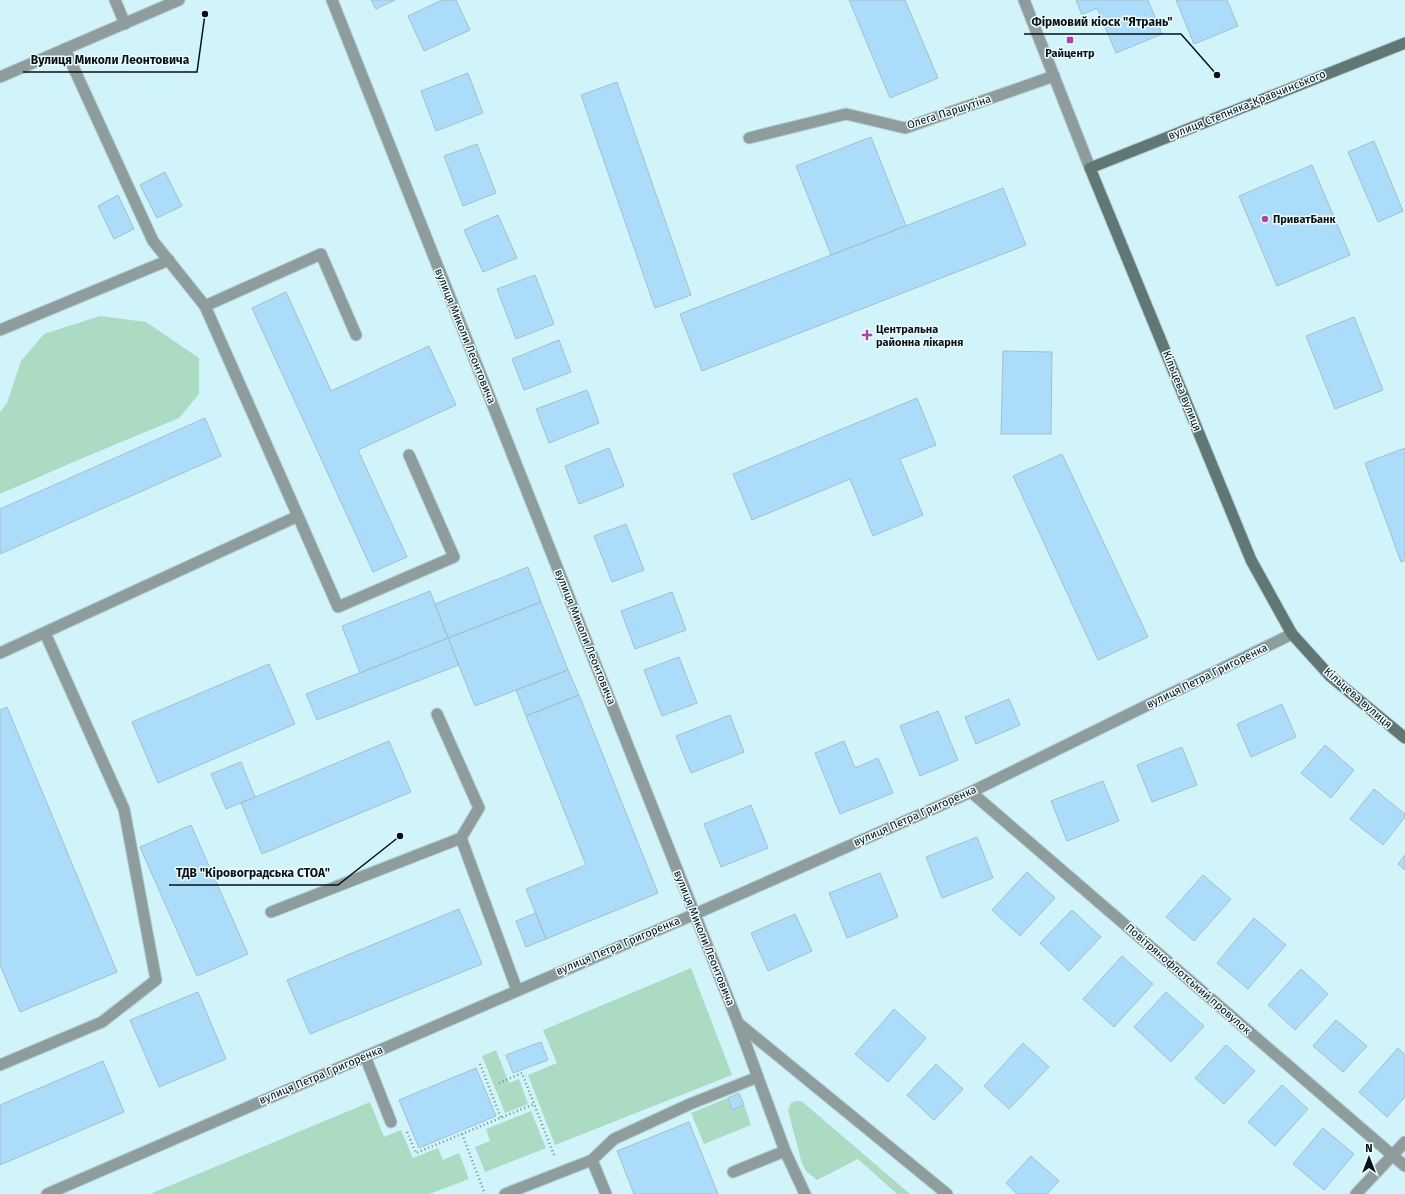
<svg xmlns="http://www.w3.org/2000/svg" width="1405" height="1194" font-family="'Fira Sans',sans-serif">
<style>
.green{fill:#acdbc4}
.building{fill:#abddfa;stroke:#a4bece}
.lines{fill:none;stroke-linecap:round;stroke-linejoin:round}
.service-casing{stroke:#b1cfd5;stroke-width:13}
.minor-casing{stroke:#b1cfd5;stroke-width:13}
.tertiary-casing{stroke:#b1cfd5;stroke-width:13}
.secondary-casing{stroke:#b1cfd5;stroke-width:13}
.path{stroke:#768e93;stroke-width:2.5;stroke-dasharray:1 3;stroke-linecap:butt}
.service{stroke:#8e9d9b;stroke-width:11}
.minor{stroke:#8e9d9b;stroke-width:11}
.tertiary{stroke:#8e9d9b;stroke-width:11}
.secondary{stroke:#627774;stroke-width:11}
.poi-dot{fill:#ac45a8;stroke:#effcff;stroke-width:1.5}
.labels{text-anchor:middle;dominant-baseline:central;stroke-width:3;stroke-linejoin:round;paint-order:stroke}
.poi-label{font-size:11px;font-weight:bold;fill:#061215;stroke:#effcff;text-anchor:start}
.street-label{font-size:11px;fill:#061215;stroke:#effcff}
.leader{fill:none;stroke:#061215;stroke-width:1.5}
.callout-dot{fill:#061215;stroke:#effcff;stroke-width:1.5}
.callout-label{font-size:12px;text-anchor:middle;font-weight:bold;fill:#061215;stroke:#effcff;stroke-width:3;stroke-linejoin:round;paint-order:stroke}
</style>
<rect width="100%" height="100%" fill="#d1f3fa"/>
<path class="green" d="M100 316 146 322 199 358V394L179 418 71 463 0 494V412L7 403 21 361 44 334Z
M691 968 732 1075 555 1145 528 1075 557 1063 543 1030Z
M496 1050 509 1083 519 1079 528 1104 505 1113 482 1056Z
M728 1098 732 1110 744 1105 751 1125 704 1144 691 1113Z
M795 1101H801L805 1104 910 1194H897L858 1159 817 1180 806 1171 802 1164 788 1110 791 1103Z
M370 1102 384 1137 401 1130 413 1158 438 1148 443 1160 459 1153 469 1179 429 1194H150Z
M531 1111 546 1148 485 1172 475 1147 490 1141 486 1129Z"/>
<path class="building" d="M371 0H395L376 9Z
M442 0H456L470 30 424 51 408 16Z
M849 0H905L938 78 890 98Z
M1076 0H1148L1162 34 1116 53 1097 8 1082 15Z
M1176 0H1227L1238 26 1194 44Z
M468 73 483 113 436 131 421 91Z
M617 82 691 295 655 308 581 95Z
M871 137 906 226 831 255 796 166Z
M1374 141 1403 211 1378 222 1348 152Z
M477 144 496 193 463 206 444 156Z
M1312 165 1350 255 1277 286 1239 196Z
M165 172 182 206 157 218 140 185Z
M1003 188 1026 245 702 371 680 314Z
M118 195 134 229 114 239 98 206Z
M498 215 517 258 483 272 464 230Z
M535 275 554 324 516 339 497 289Z
M286 292 331 391 429 346 456 405 358 450 407 557 373 572 252 308Z
M1354 317 1383 390 1335 409 1306 336Z
M559 340 571 372 524 390 512 359Z
M1003 351 1052 352 1051 434H1001Z
M587 390 599 423 549 443 536 409Z
M917 398 936 445 900 459 923 515 873 536 850 479 752 520 733 474Z
M205 418 221 456 0 554V509Z
M609 448 624 486 579 504 565 466Z
M1405 448V560L1401 562 1365 463Z
M1062 454 1148 637 1098 660 1013 476Z
M626 524 644 570 612 582 594 536Z
M528 567 541 602 448 638 435 604Z
M430 591 448 638 360 673 342 626Z
M672 592 686 630 635 649 621 611Z
M541 602 568 670 475 706 448 638Z
M448 638 459 665 317 720 306 694Z
M679 657 697 703 662 716 644 670Z
M269 664 295 724 158 783 132 722Z
M568 670 579 695 526 716 516 690Z
M579 695 658 893 546 939 526 889 586 865 526 716Z
M1009 699 1020 725 976 744 965 717Z
M1282 704 1296 737 1251 757 1237 724Z
M7 707 117 972 20 1012 0 965V710Z
M938 711 958 760 920 776 900 726Z
M730 715 744 752 691 773 676 736Z
M389 741 411 792 262 854 241 803Z
M844 741 855 768 878 758 893 793 840 814 815 753Z
M1325 745 1354 770 1331 798 1301 773Z
M1182 747 1197 785 1152 802 1137 765Z
M241 762 255 797 226 809 211 774Z
M1103 781 1119 821 1067 841 1051 801Z
M1374 789 1405 814V817L1383 845 1350 819Z
M751 805 768 848 721 867 704 824Z
M191 825 248 954 197 976 140 847Z
M977 837 993 878 942 898 926 857Z
M1405 855V870L1398 864Z
M1027 872 1055 898 1020 936 992 910Z
M880 873 898 917 847 938 829 893Z
M1203 875 1231 899 1194 941 1166 917Z
M459 909 482 964 310 1034 287 980Z
M1072 910 1101 937 1069 971 1040 943Z
M536 913 546 939 526 947 516 921Z
M795 914 812 951 768 971 751 933Z
M1254 918 1286 945 1248 989 1217 963Z
M1122 956 1153 984 1114 1027 1083 999Z
M1301 969 1328 994 1295 1030 1268 1005Z
M198 992 226 1059 159 1087 130 1020Z
M1166 992 1204 1026 1171 1062 1134 1027Z
M894 1009 926 1038 888 1082 855 1054Z
M1336 1020 1367 1046 1343 1072 1313 1046Z
M541 1042 548 1060 513 1073 506 1055Z
M1023 1043 1049 1067 1009 1109 984 1086Z
M1226 1045 1255 1071 1224 1104 1195 1078Z
M1398 1048 1405 1055V1097L1387 1117 1359 1092Z
M103 1061 124 1112 0 1165V1105Z
M936 1064 963 1089 934 1120 907 1095Z
M476 1068 496 1116 419 1148 399 1100Z
M1282 1085 1308 1109 1275 1146 1248 1122Z
M739 1093 744 1105 732 1110 728 1098Z
M689 1122 718 1194H634L617 1151Z
M1323 1128 1354 1154 1324 1190 1293 1164Z
M1031 1156 1059 1181 1047 1194H1017L1006 1183Z"/>
<g class="lines">
<defs>
<path id="service" d="M115 0 125 24
M205 306 321 254 356 335
M0 330 169 260
M298 516 338 607 454 557 409 455
M0 653 298 516 205 306 153 241 65 49
M437 714 479 808 461 838
M271 912 461 838 517 990
M738 1023 785 1151 805 1194
M365 1056 391 1122
M0 1065 102 1022 156 980 124 809 45 633
M592 1160 606 1194
M733 1172 785 1151
M505 1194 592 1160 614 1139 690 1104 758 1077"/>
<path id="minor" d="M332 0 738 1023 947 1194
M749 138 846 114 905 128 1054 76
M971 792 1405 1166
M47 1194 695 914 971 792 1292 634
M1356 1194 1405 1142"/>
<path id="tertiary" d="M1024 0 1090 168
M0 77 179 0"/>
<path id="secondary" d="M1405 43 1090 168 1251 560 1292 634 1330 676 1405 738"/>
</defs>
<use href="#service" class="service-casing"/>
<use href="#minor" class="minor-casing"/>
<use href="#tertiary" class="tertiary-casing"/>
<use href="#secondary" class="secondary-casing"/>
<path class="path" d="M480 1064 501 1118
M499 1083 522 1073 554 1155
M407 1132 416 1153 534 1104
M462 1134 485 1194"/>
<use href="#service" class="service"/>
<use href="#minor" class="minor"/>
<use href="#tertiary" class="tertiary"/>
<use href="#secondary" class="secondary"/>
</g>
<g class="poi-dot">
<rect x="1066" y="36" width="8" height="8" rx="2"/>
<circle cx="1265" cy="219" r="4"/>
<path d="M865 329h4v4h4v4h-4v4h-4v-4h-4v-4h4z"/>
</g>
<g class="labels">
<g class="poi-label">
<text x="1070" y="53" text-anchor="middle">Райцентр</text>
<text x="1273" y="219">ПриватБанк</text>
<text x="876" y="329">Центральна<tspan x="876" dy="13">районна лікарня</tspan></text>
</g>
<g class="street-label">
<text transform="translate(1247 105) rotate(-22)">вулиця Степняка-Кравчинського</text>
<text transform="translate(949 112) rotate(-18)">Олега Паршутіна</text>
<text transform="translate(465 336) rotate(68)">вулиця Миколи Леонтовича</text>
<text transform="translate(1182 391) rotate(68)">Кільцева вулиця</text>
<text transform="translate(585 637) rotate(68)">вулиця Миколи Леонтовича</text>
<text transform="translate(1207 676) rotate(-26)">вулиця Петра Григоренка</text>
<text transform="translate(1358 698) rotate(41)">Кільцева вулиця</text>
<text transform="translate(915 816) rotate(-24)">вулиця Петра Григоренка</text>
<text transform="translate(704 938) rotate(68)">вулиця Миколи Леонтовича</text>
<text transform="translate(618 946) rotate(-23)">вулиця Петра Григоренка</text>
<text transform="translate(1188 979) rotate(41)">Повітрянофлотський провулок</text>
<text transform="translate(321 1075) rotate(-23)">вулиця Петра Григоренка</text>
</g>
</g>
<path class="leader" d="M1217 75L1181 34H1024M205 14L197 72H23M400 836L338 885H169"/>
<g class="callout-dot">
<circle cx="1217" cy="75" r="4"/>
<circle cx="205" cy="14" r="4"/>
<circle cx="400" cy="836" r="4"/>
</g>
<g class="callout-label">
<text x="1102" y="26">Фірмовий кіоск "Ятрань"</text>
<text x="110" y="64">Вулиця Миколи Леонтовича</text>
<text x="253" y="877">ТДВ "Кіровоградська СТОА"</text>
</g>
<g transform="translate(1369 1158)" stroke="#effcff" stroke-width="3" paint-order="stroke">
<path d="M0-3L7 15L0 10L-7 15Z" fill="#061215"/>
<text y="-6" font-size="11" font-weight="bold" text-anchor="middle" fill="#061215">N</text>
</g>
</svg>
